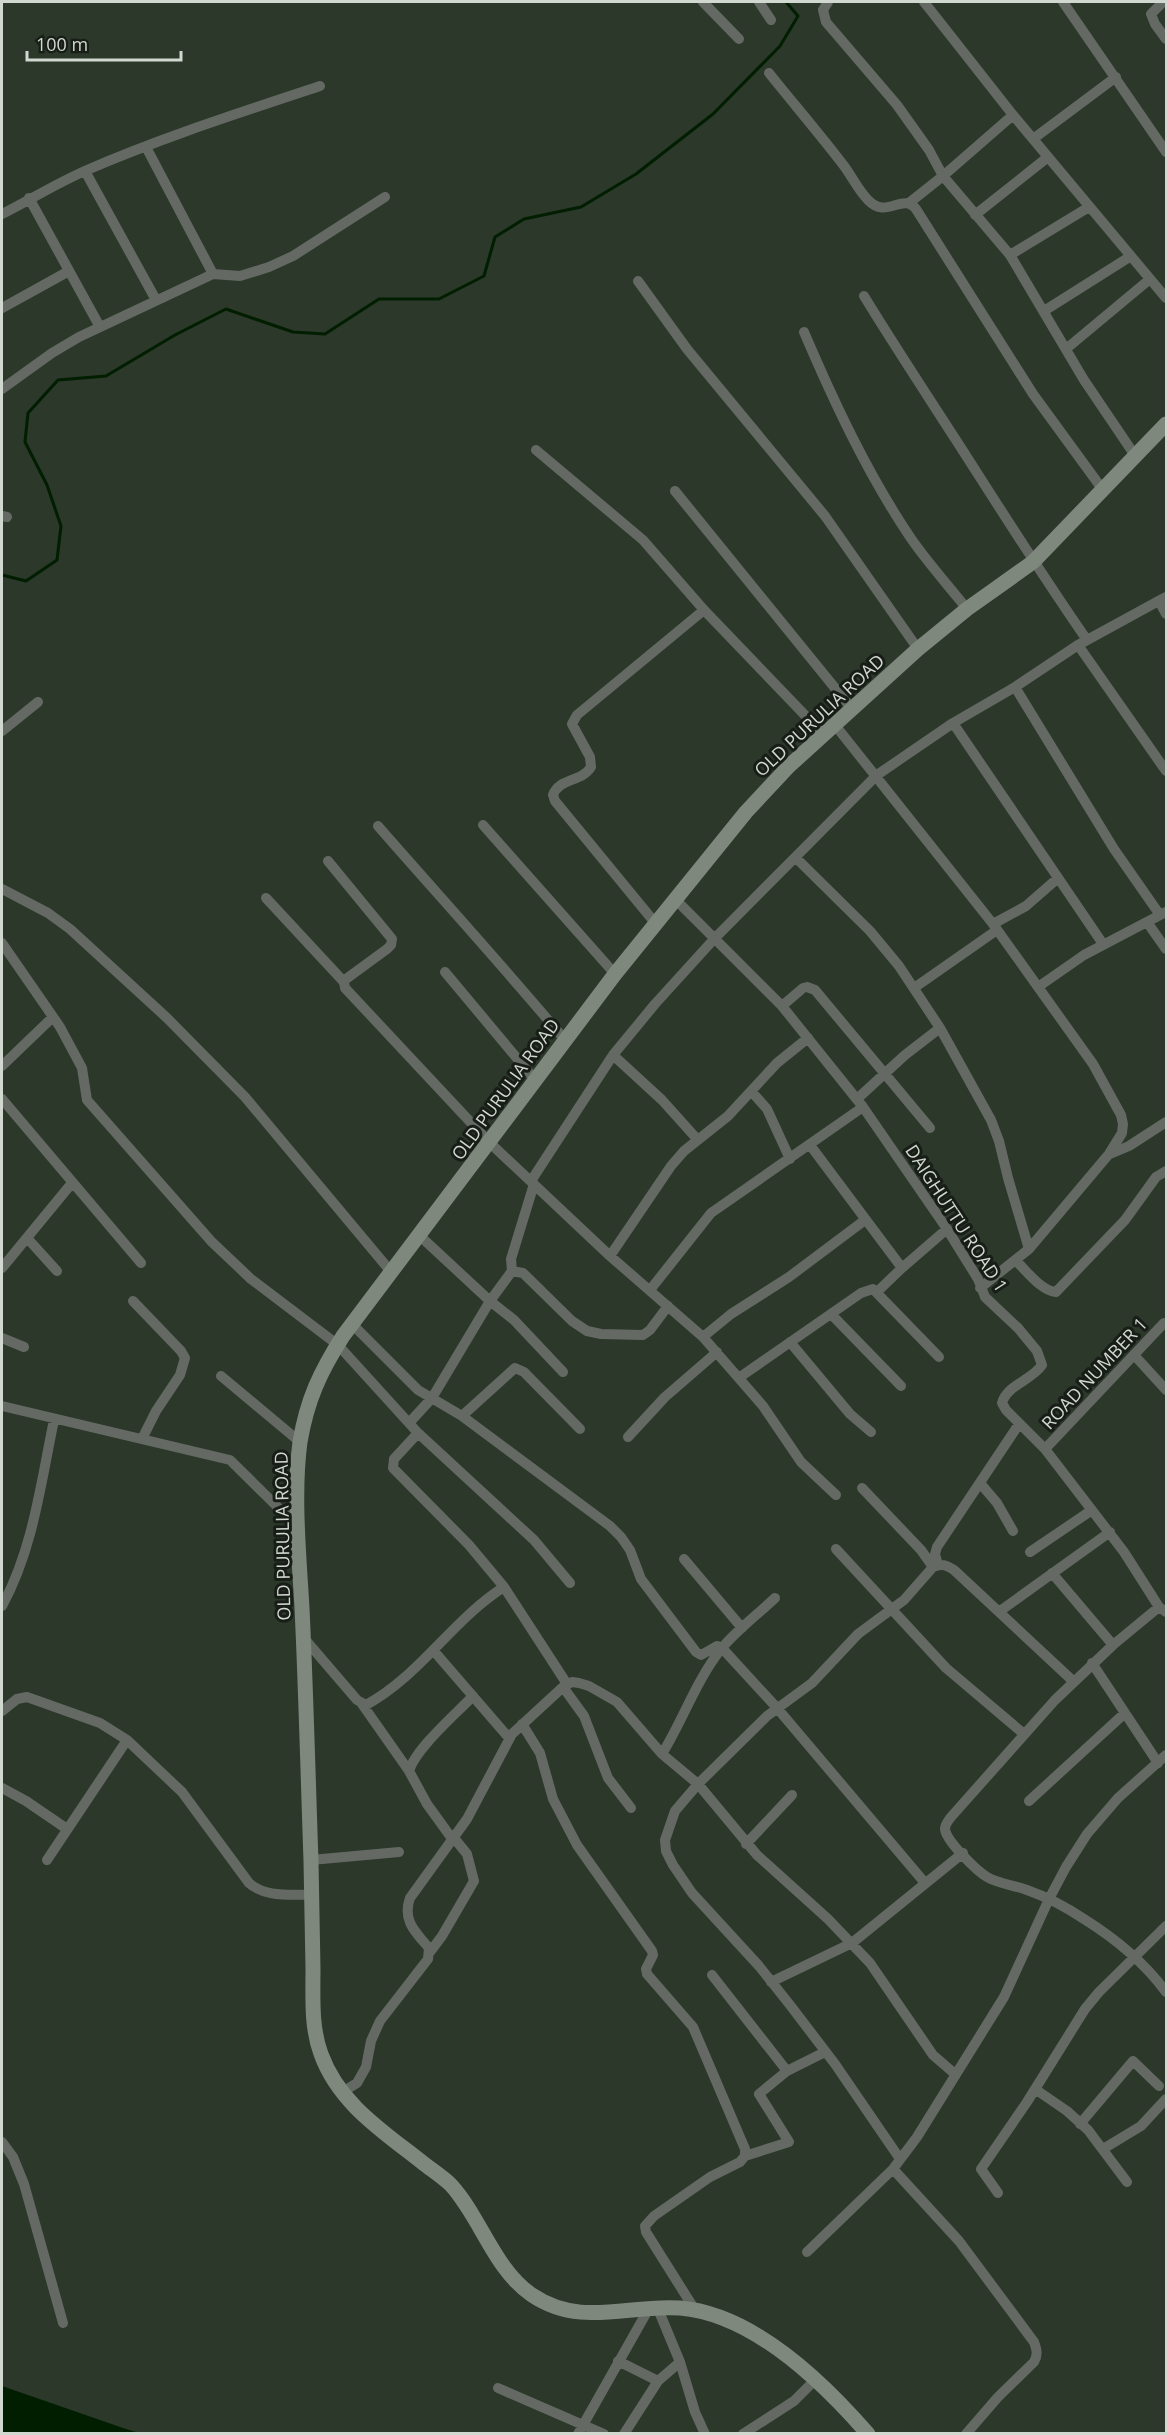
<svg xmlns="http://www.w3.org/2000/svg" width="1168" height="2435" font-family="'Open Sans',sans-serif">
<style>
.water{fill:#011e01}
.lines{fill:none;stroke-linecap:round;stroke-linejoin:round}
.stream{stroke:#011e01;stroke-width:3}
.minor{stroke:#646a63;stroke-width:10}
.secondary{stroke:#7e887d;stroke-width:15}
.labels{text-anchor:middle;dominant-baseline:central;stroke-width:6;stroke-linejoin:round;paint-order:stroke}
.street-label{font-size:18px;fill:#d0d8cf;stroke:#181e17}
</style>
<rect width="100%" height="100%" fill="#2b382a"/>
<path class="water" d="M2 2386 123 2428 139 2433H2Z"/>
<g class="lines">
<path class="stream" d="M2 575 26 581 57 560 61 526 47 485 25 442 28 413 58 380 106 376 175 335 226 309 293 332 325 334 379 299H439L484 276 495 237 524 219 581 207 636 174 713 114 780 46 798 16 786 2"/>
<path class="minor" d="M703 2 739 39
M759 2 771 20
M828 2 823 10 826 22 897 105 929 150 943 176 1010 255 1084 380 1136 457
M924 2 1013 115 1166 298
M1063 2 1166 152
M1163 2 1151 14 1155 24 1166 39
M769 73C793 103 818 132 841 162 851 174 857 189 868 200 887 220 902 192 916 209L1033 394 1103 490
M1033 139 1116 77
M146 147 213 274
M85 171 156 300
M29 198 100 327
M909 203 943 176 1013 115
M2 214C30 200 57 183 87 170 163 137 242 112 320 86
M975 215 1048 157
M1010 255 1089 207
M638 281 687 349 825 516 918 649
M864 296C894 345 925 392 956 440 999 507 1041 574 1087 640
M2 308 69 271
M1044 311 1131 256
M804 332C834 402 867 473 910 537 927 562 948 585 967 609
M1066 349 1150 279
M2 389 52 353 79 337 213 274 240 276 269 267 293 256 385 197
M536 450 643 540 704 610 823 734
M675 491 852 709
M2 516 7 517
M1159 601 1166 614
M1078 645 1166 771
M1015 687 1114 849 1160 915
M953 723 1103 944
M835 725 993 924 1038 987 1084 955 1166 912
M2 731 38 702
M483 825 615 974
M378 826C440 897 504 967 565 1040
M796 858 870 931 899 966 940 1028 991 1120 999 1141 1008 1178 1029 1249 980 1288
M328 861 392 939 391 945 387 949 346 979 344 982 345 988 490 1143 610 1256 703 1337 763 1406 801 1462 836 1495
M2 889 48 913 70 929 167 1018 245 1097 392 1273
M266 898 344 982
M676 900 782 1006 863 1107 947 1229 978 1279 985 1297 1018 1328 1037 1351 1042 1365C1032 1380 1007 1385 1002 1403L1006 1410 1045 1449 1124 1552 1159 1607 1166 1612
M1147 922 1166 949
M656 924 555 801 553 795C559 778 582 782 591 767L590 757 572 724 577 715 704 610
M993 924 1026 906 1058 878
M2 943 60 1027 82 1068 87 1100 211 1241 251 1279 338 1345 418 1433 534 1540 570 1583
M445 972 536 1081
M914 988 997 930
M782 1006 803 988 807 987 815 990 930 1128
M613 1055 662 1100 697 1139
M2 1066 53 1017
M751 1091 767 1109 790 1159
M2 1099 141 1263
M857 1099 905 1055 940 1028
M810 1145 902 1268 947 1229
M1110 1154 1129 1146 1166 1122
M28 1239 57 1271
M1029 1249 1109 1154 1122 1133 1123 1124 1121 1115 1093 1064 1038 987
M610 1256 671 1166 684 1151 728 1116 777 1063 808 1038
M1016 1261C1027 1271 1041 1291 1056 1292L1125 1220 1156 1177 1166 1171
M2 1268 72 1183
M512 1271 511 1259 534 1184 531 1181 613 1055 655 1004 715 938 877 775 953 723 1015 687 1078 645 1166 597
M650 1290 711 1213 863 1107
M878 1291 902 1268
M133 1301 181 1351 185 1358 180 1375 156 1411 142 1439
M831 1314 901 1386
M352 1324 418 1390 462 1416 610 1526 621 1537 630 1550 641 1579 696 1652 701 1655 717 1646 722 1648 777 1708 925 1883
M703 1337 731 1314 789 1277 865 1220
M2 1338 24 1347
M790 1342 850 1414 871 1432
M1135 1356 1166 1390
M563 1372 514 1320 490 1301 512 1271 523 1273 572 1321 587 1331 601 1334 643 1335 650 1330 668 1306
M221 1376 300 1442
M740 1377 861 1293 873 1289 939 1357
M2 1406 230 1460 298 1527
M462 1416 515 1368 524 1372 580 1429
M409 1423 432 1398 490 1301 420 1236
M418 1433 394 1459 393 1468 469 1545 504 1587 567 1684
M628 1437 665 1397 717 1352
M1045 1449 1164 1323 1166 1324
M980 1483 997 1503 1013 1531
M862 1488 921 1550 933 1567
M836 1549 946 1668 1024 1734
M1030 1552 1092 1510
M684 1559 742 1628
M938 1565 935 1554 937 1547 1019 1424
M1052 1573 1113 1645
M2 1606C33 1550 41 1482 54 1420
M1159 1607 1113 1645 1055 1700 951 1817C948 1821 945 1824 945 1829 946 1841 977 1871 987 1877 999 1884 1014 1885 1027 1890 1047 1897 1066 1907 1084 1919 1116 1939 1144 1962 1166 1992
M1000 1611 1110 1532
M303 1637 357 1700 366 1705C420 1676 453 1619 504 1587
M433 1650 509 1738
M1092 1663 1158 1763
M563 1687 584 1716 608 1778 631 1808
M362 1704 409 1771
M2 1711 17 1699 27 1697 100 1723 127 1740 182 1792 249 1883C266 1898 290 1894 312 1895
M522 1724 540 1753 553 1799 577 1845 652 1951 653 1955 646 1969 647 1974 693 2027 745 2149V2156L740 2162 710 2177 654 2216 645 2226 646 2232 695 2310
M662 1754C683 1720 696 1681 721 1649 737 1630 757 1615 775 1598
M2 1788 26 1801 67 1829
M1029 1801 1125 1713
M453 1840 427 1804 409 1771C416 1748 456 1714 473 1696
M746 1844 792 1795
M47 1860 127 1740
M311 1860 399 1852
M430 1952 442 1936 474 1881 467 1854 454 1838
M712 1975 787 2071 759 2094 789 2142 745 2156
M771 1982 852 1943 963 1853
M787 2071 825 2052
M1035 2089 1067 2111 1088 2130 1127 2182
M341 2093 357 2083 366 2067 371 2041 380 2021 428 1959 429 1948C415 1932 402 1920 410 1898L467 1819 512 1734 563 1687 572 1682 579 1683 589 1686 617 1702 662 1754 698 1784 757 1855 828 1919 870 1963 933 2055 955 2074
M1080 2124 1133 2061 1159 2086
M2 2142 13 2157 24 2184 63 2323
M1103 2149 1141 2126 1166 2099
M900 2159 835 2064 790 2005 759 1966 692 1893 673 1865 666 1851 665 1840 675 1811 698 1784 767 1716 812 1683 858 1634 904 1600 933 1567C942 1563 946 1565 954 1570L1073 1681
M893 2169 959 2241 1034 2342C1037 2350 1038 2355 1034 2362L998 2397 966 2434
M998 2193 981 2169 1027 2102 1085 2009 1099 1992 1166 1926
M807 2252 893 2169 917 2137 1004 1997 1049 1899 1066 1867 1087 1834 1118 1798 1166 1755
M658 2309 680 2362 695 2412 705 2434
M618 2361 658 2381
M498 2388 604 2434
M578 2434 648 2310
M624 2434 658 2381 680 2362
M743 2434 794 2401 815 2380"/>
<path class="secondary" d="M868 2434C822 2381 753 2314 680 2308 628 2304 581 2328 532 2295 494 2269 481 2218 451 2185 443 2177 432 2170 423 2163 384 2132 339 2104 321 2054 311 2027 313 1998 313 1969 312 1933 312 1897 311 1861 308 1776 306 1692 302 1608 299 1556 293 1494 300 1442 307 1400 320 1372 343 1336L615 974 746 812 789 766 918 649 967 609 1033 562 1166 424"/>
</g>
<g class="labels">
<g class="street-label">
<text transform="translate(819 715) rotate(-43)">OLD PURULIA ROAD</text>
<text transform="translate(505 1089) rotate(-54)">OLD PURULIA ROAD</text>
<text transform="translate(957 1218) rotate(57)">DAIGHUTTU ROAD 1</text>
<text transform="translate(1094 1373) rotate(-47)">ROAD NUMBER 1</text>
<text transform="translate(282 1536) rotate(-91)">OLD PURULIA ROAD</text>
</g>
</g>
<rect width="1168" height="2435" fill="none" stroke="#d0d8cf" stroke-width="6"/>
<path d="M27 51v9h154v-9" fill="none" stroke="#d0d8cf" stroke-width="3"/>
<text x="36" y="51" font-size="18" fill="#d0d8cf" stroke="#181e17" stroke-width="4.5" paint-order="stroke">100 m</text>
</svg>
